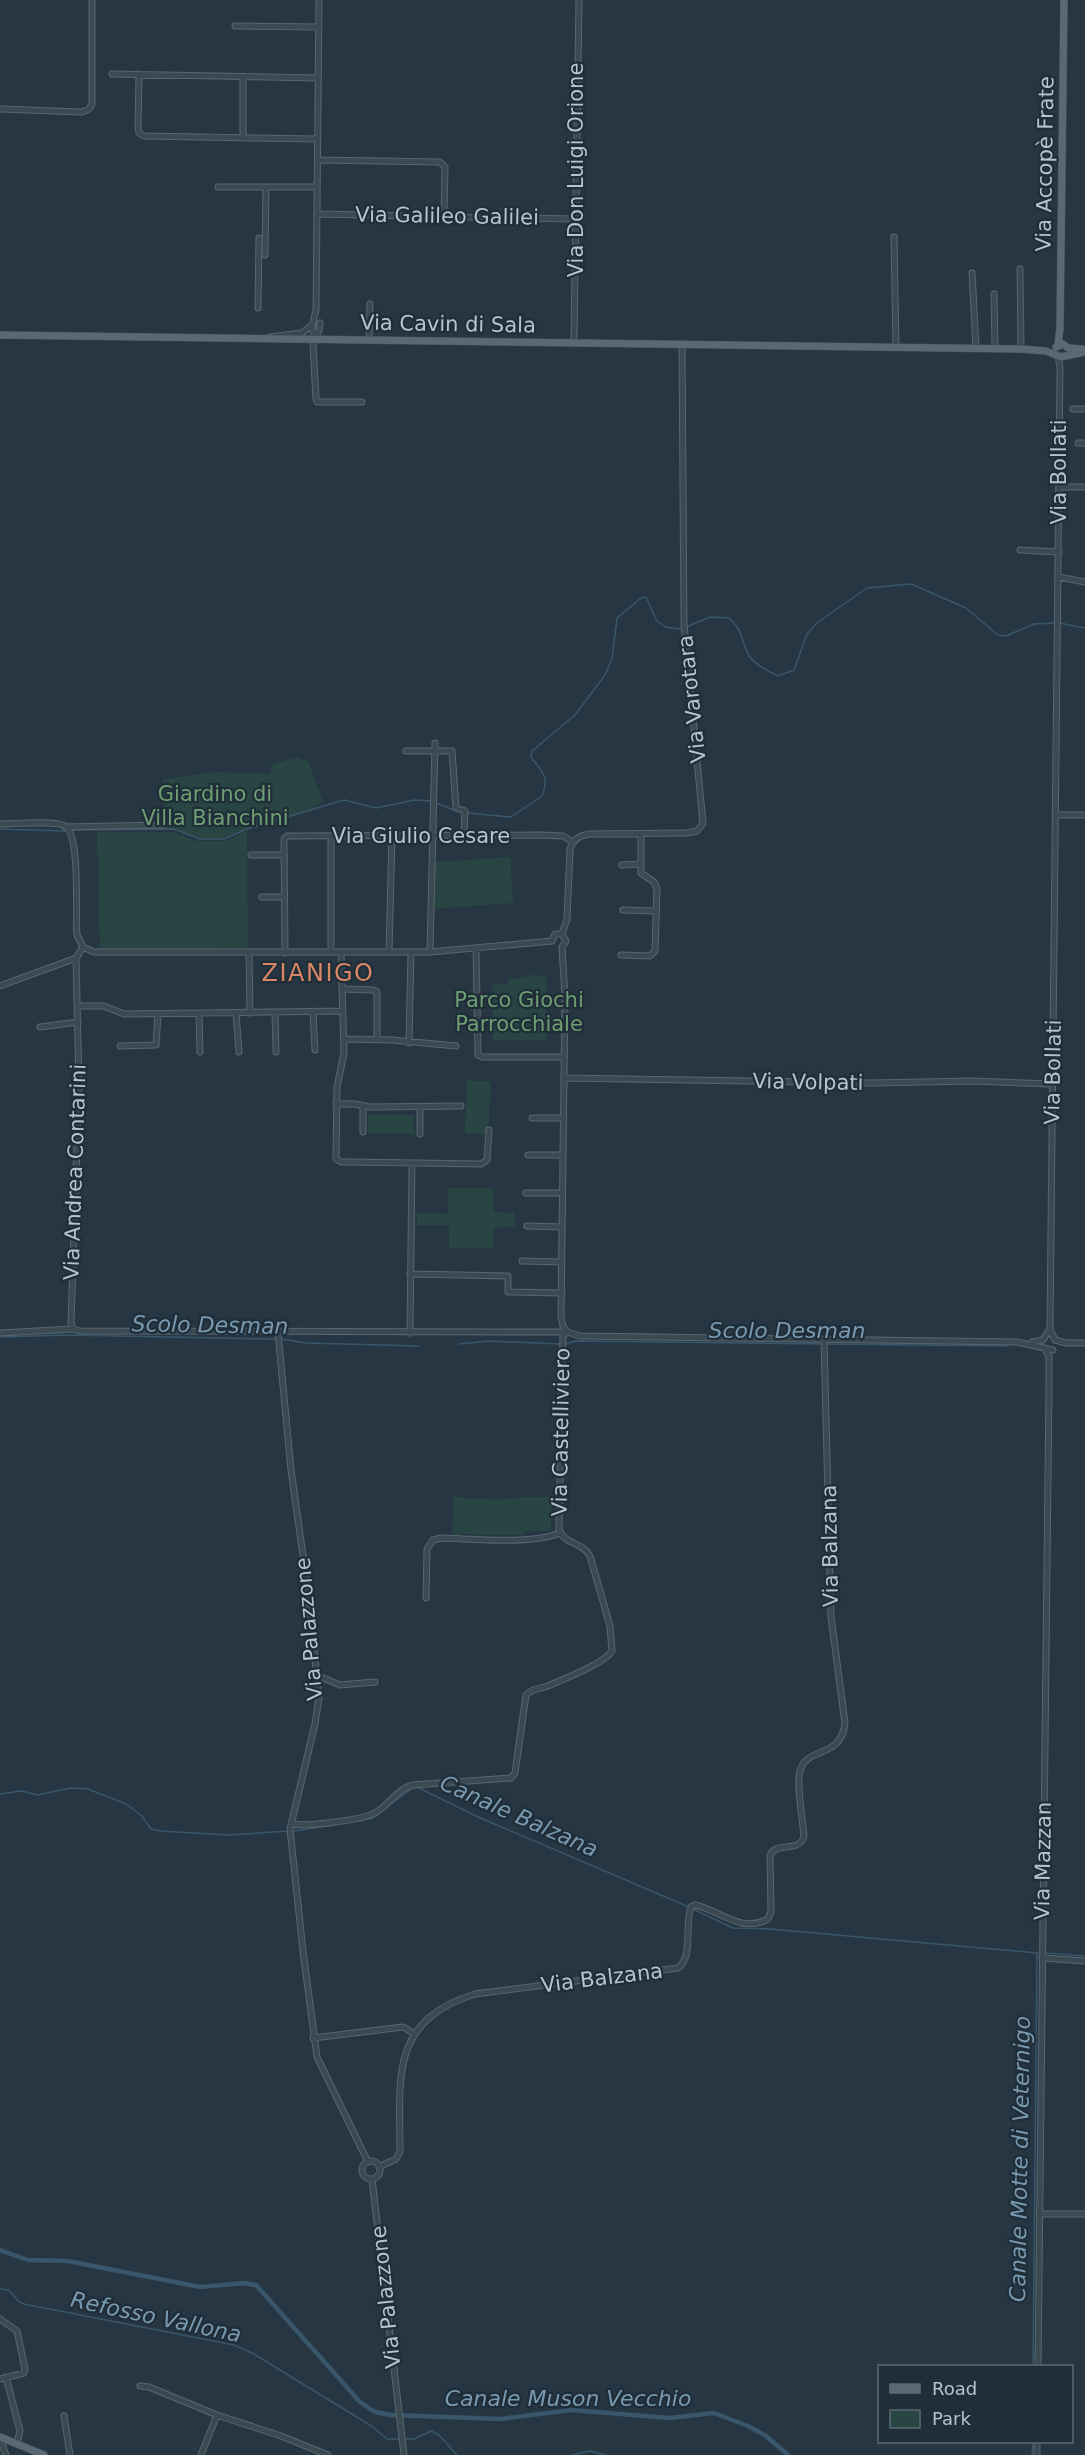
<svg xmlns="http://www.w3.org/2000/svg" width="1085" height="2455" font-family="'DejaVu Sans',sans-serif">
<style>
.green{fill:#284443}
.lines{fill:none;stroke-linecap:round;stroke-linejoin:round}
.stream{stroke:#3a566a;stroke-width:1.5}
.canal{stroke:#3a566a;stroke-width:4.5}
.minor-casing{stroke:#596670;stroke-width:7}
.major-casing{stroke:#44525c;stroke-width:8}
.minor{stroke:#3b4953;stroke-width:5}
.major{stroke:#596873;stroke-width:7}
.labels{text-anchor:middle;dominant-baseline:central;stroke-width:4.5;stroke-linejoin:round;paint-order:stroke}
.street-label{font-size:21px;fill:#b8c3cd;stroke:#1f2e38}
.park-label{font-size:21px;fill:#6f9e72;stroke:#1f2e38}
.water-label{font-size:22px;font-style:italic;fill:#7899b0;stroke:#1f2e38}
.quarter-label{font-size:24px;letter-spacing:1.5px;fill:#d98667;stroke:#1f2e38}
</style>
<rect width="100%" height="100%" fill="#263743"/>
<path class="green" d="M297 757 309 763 323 801 313 809 247 829 224 839H200L174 829 164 828 162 780 214 772 271 774V765Z
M247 831 248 948 100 950 97 832H172L196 841H227Z
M510 857 513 903 434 909 435 862Z
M526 975 546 976 547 1040H493L492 985 507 984 508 978H526Z
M467 1080 491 1082 488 1135 465 1133Z
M368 1114 414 1115V1134L368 1133Z
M448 1188H493L494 1212 514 1213 515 1227 493 1228V1248H449V1225H417V1213L448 1214Z
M453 1497 501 1500 502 1498 552 1497 551 1531H524V1535L452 1534Z"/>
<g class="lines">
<path class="stream" d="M1059 623 1085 628
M436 803 454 810
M468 813 511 817 542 796C550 776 542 772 531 757L532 751 575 715 605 675 612 659 617 618 641 598 646 597 657 621 665 627 681 629 710 617 729 618C745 632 740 641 750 657 756 666 769 671 778 676L794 670 807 634 817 623 867 588 911 584 966 608 998 635 1006 636 1034 624 1055 623
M0 829 67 831
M72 830 174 829 200 839H224L247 829 344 800 376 808 415 800 432 801
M0 1337 68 1335 275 1339
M280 1339 307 1343 419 1346
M459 1344 489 1341 560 1344
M566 1344 575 1341 821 1344
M825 1344 1008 1346
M419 1788 478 1817 689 1907
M0 1794 21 1791 38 1795 70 1788 88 1789 126 1804 141 1815 151 1829 161 1831 229 1835 289 1831
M347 1823 373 1818 412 1788
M294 1831 333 1825
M693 1909 733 1928 770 1929 1038 1953
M1045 1953 1085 1956
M0 2289 9 2290 18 2301 24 2304 234 2345 254 2354 373 2427 387 2439H414L431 2431 439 2435 457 2455
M1033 2366 1037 1953
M572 2455 590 2451 606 2455
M1032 2455 1033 2442"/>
<path class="canal" d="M0 2250 28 2260 68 2261 200 2287 244 2283 256 2285 360 2402 375 2412 391 2415 501 2419 571 2410 670 2418 714 2413 748 2426 766 2436 788 2455"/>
<defs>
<path id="minor" d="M235 26 319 27
M112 74 318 78
M139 74 138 128 139 133 144 136 318 139
M0 109 82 112 89 109 92 104V0
M243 138V77
M318 160 440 162 445 167 444 216
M218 187H317
M317 214 576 219
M894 237 896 347
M265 255 266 187
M1020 269 1021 349
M972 273 976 348
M994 294 995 348
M258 308 259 238
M320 323 319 330 313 344 316 399 317 402H362
M270 337 302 333 312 325
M574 338 579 0
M315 339 312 327 316 310 319 0
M369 339 370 304
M1058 355 1060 368 1050 1329 1055 1340 1066 1343H1085
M1073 409H1085
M1078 443H1085
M1059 487H1085
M1020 550 1059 552
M1059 577 1085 582
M406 751H452L456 808 465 811 464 836
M1055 815H1085
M0 824C15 824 53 820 65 826 81 835 75 916 77 935L83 947 94 952H430L552 941
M65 827 163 825
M251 855H284
M622 865 641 864
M262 897H284
M623 910 656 911
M562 934 567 919 570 849C573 839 580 835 590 834L687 833 697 831 703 823 684 624 682 344
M552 941 555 934H562L566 941 562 947
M83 947 76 958 79 1086 71 1323 73 1329 80 1331 567 1332
M562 947 565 998 561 1317 563 1326 567 1332
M476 948 478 1055 483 1057H564
M331 952V836
M341 952 344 1053 337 1087 336 1159 341 1162H350L481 1164 487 1160 489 1130
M389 952 392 836
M430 952 435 743
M249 953 250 1013
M285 953 284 839 287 836 541 835 563 836 573 842
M621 955 650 956 655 951 657 889 654 882 641 873V834
M0 986 76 958
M342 989 373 990 377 992V1039
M77 1006H104L124 1014 343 1011
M275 1012 276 1052
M313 1012 315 1050
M236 1013 239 1052
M199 1014 200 1052
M40 1027 78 1022
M344 1039 393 1040 456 1046
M409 1043 411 952
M120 1046 156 1045 158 1014
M564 1078 872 1083 972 1081 1053 1084
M336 1104H355L370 1107 461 1106
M532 1118H563
M363 1132V1106
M420 1134V1107
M528 1155H563
M526 1193H562
M527 1226 562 1227
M522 1261 562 1262
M410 1274 508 1276V1292L562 1293
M567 1332 580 1336 1017 1342 1053 1350
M0 1333 73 1329
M278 1333 291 1470 308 1591 319 1698 315 1724 290 1829 303 1951 317 2057 368 2162
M410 1333 412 1163
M1032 1342 1043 1340 1050 1329
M426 1598 427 1549 433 1540 441 1538C475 1539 529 1545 560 1533
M316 1675 340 1685 375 1682
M291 1824C306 1827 362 1820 375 1813 389 1805 397 1789 413 1785L511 1778 515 1773 526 1695C532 1688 540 1689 548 1686 563 1679 604 1664 612 1651L610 1626 590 1556C583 1542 563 1544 559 1529L563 1335 566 1333
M1042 1958 1085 1961
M313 2038 403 2027 415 2034
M362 2170a9 9 0 1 1 18 0a9 9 0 1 1-18 0Z
M379 2167 396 2159 400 2152C400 2078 389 2021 475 1994L678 1968C694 1956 684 1925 691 1907L695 1905C720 1910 741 1934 768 1919L771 1912 770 1856C776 1840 797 1854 804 1837 803 1821 796 1784 800 1771 807 1745 841 1760 845 1723L831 1617 824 1339
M372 2179 404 2455
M1039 2214H1085
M0 2319 17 2331 25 2369 24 2373 0 2379
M1038 2366 1049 1388V1356L1045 1349
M6 2377 20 2431 17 2443
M140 2386 149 2387 217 2415 281 2436 328 2455
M64 2416 70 2455
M4 2438 2 2444 6 2455
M201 2455 217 2415
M1037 2455V2442"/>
<path id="major" d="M0 335 1021 349 1046 351 1061 357 1085 352
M1058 345 1060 328 1064 0
M1056 347 1063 344 1068 348 1082 349
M0 2437 44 2455"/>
</defs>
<use href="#minor" class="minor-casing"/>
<use href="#major" class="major-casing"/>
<use href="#minor" class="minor"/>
<use href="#major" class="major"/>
</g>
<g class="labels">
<g class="street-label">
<text transform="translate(1045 164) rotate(-89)">Via Accopè Frate</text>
<text transform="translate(576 170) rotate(-90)">Via Don Luigi Orione</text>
<text transform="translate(447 216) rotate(1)">Via Galileo Galilei</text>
<text transform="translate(448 324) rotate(1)">Via Cavin di Sala</text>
<text transform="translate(1059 472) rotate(-90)">Via Bollati</text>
<text transform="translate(692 699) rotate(-96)">Via Varotara</text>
<text x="421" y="836">Via Giulio Cesare</text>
<text transform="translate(1053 1072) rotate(-89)">Via Bollati</text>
<text transform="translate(808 1082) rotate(1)">Via Volpati</text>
<text transform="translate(75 1172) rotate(-88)">Via Andrea Contarini</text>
<text transform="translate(561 1432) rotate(-89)">Via Castelliviero</text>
<text transform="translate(830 1546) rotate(-91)">Via Balzana</text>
<text transform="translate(309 1629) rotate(-95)">Via Palazzone</text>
<text transform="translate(1043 1861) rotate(-89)">Via Mazzan</text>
<text transform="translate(602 1978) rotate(-7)">Via Balzana</text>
<text transform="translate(386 2297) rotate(-96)">Via Palazzone</text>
</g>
<g class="park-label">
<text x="215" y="794">Giardino di<tspan x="215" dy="24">Villa Bianchini</tspan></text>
<text x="519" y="1000">Parco Giochi<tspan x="519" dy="24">Parrocchiale</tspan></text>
</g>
<g class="water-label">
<text transform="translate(210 1325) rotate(1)">Scolo Desman</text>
<text x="787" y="1330">Scolo Desman</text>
<text transform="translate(519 1816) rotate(24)">Canale Balzana</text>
<text transform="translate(1020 2159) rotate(-89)">Canale Motte di Veternigo</text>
<text transform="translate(156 2317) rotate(12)">Refosso Vallona</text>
<text x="568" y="2398">Canale Muson Vecchio</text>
</g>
<g class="quarter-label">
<text x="318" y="973">ZIANIGO</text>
</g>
</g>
<rect x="878" y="2365" width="195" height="78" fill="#1f2e38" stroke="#5c6a74" stroke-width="1.5"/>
<rect x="890" y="2384" width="30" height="9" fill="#596873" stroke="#5c6a74" stroke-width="1.5"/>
<text x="932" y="2395" font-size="18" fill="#b8c3cd">Road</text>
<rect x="890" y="2410" width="30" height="18" fill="#284443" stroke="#5c6a74" stroke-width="1.5"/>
<text x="932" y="2425" font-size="18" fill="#b8c3cd">Park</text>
</svg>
